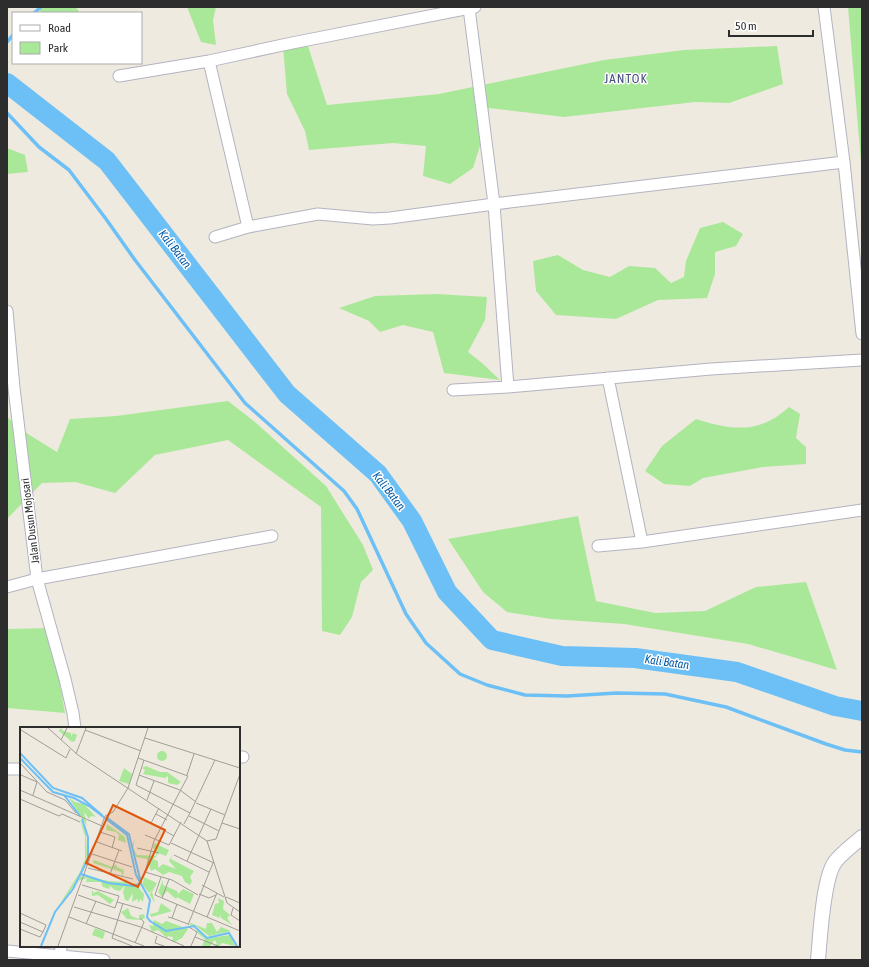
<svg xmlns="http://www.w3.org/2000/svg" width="869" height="967" font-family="'Asap Condensed',sans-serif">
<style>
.green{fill:#aae899}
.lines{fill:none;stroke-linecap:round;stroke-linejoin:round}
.stream{stroke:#6dc0f6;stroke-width:3.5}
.river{stroke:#6dc0f6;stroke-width:20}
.minor-casing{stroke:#b3b3c1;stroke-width:13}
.tertiary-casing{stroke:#b3b3c1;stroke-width:16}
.minor{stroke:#fff;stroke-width:11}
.tertiary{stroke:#fff;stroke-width:14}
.labels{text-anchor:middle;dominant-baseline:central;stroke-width:3;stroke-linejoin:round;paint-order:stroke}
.street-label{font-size:11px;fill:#2d2d2d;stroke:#fff}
.water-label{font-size:12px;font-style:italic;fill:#065ba8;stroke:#fff}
.quarter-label{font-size:13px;letter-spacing:1px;fill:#4a4d81;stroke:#fff}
.inset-river{fill:none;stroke:#6dc0f6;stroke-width:2}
.inset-road{fill:none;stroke:#a19e98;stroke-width:1}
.view{fill:#df570e;fill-opacity:0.15;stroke:#df570e;stroke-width:2}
.inset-edge{fill:none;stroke:#2d2d2d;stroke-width:2}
</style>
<rect width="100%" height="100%" fill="#efeadf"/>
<path class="green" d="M39 7H76L80 13H41Z
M187 7H216L213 20 216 45 201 42Z
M848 7H862V163H861Z
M307 43 327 105 439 94 604 60 684 50 777 46 783 84 729 103 695 102 564 117 489 108 481 143 473 168 450 184 423 176 426 146 393 143 309 150 305 131 287 94 283 46Z
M7 148 25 155 28 172 7 174Z
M723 222 743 234 736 246 715 252V274L707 298 658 300 616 319 556 315 536 291 533 261 558 255 583 270 610 277 629 266 655 268 671 283 684 277 686 261 700 228Z
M437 294 487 297 485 320 468 352 482 363 500 380 444 373 433 332 403 325 380 332 369 321 339 308 375 296Z
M228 401 255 422 326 486 363 545 373 570 361 582 352 617 340 635 322 631 321 507 228 440 155 455 115 493 75 482 42 483 7 519V417L28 434 57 452 70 419 116 416Z
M789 407 800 414 796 438 806 447V464L763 467 703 478 690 486 664 484 645 471 662 446 696 419C721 427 746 433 771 420 777 417 783 412 789 407Z
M578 516 596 601 655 613 705 611 756 587 806 582 837 670 748 644 624 624 551 619 507 612 483 592 448 539Z
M50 628 65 713 7 708V629Z"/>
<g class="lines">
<path class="stream" d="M34 13 41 7
M7 42 13 35
M7 113 39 147 69 170 106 219 135 260 245 403 344 491 357 509 406 614 426 643 460 674 487 685 525 695 567 696 617 693 665 694 726 707 826 744 845 750 862 752"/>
<path class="river" d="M7 83 107 161 287 394 378 474 412 521 447 592 492 640 562 656 635 658 737 672 835 706 862 711"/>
<defs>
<path id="minor" d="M824 7 844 162 862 334
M469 8 494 204 508 387
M209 61 248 227
M119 76 209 61 292 43 475 7
M215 237 248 227 318 214 373 219 390 218 494 204 844 162
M7 311 14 388 37 579 65 679 73 713 75 728
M608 378 642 542 862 510
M453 390 508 387 711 369 862 360
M598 546 642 542
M7 587 37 579 272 536
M239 757H243
M7 769H21
M7 951 104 960
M60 960 61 946"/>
<path id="tertiary" d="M818 960C820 938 823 878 835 862 842 853 853 845 862 837"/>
</defs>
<use href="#minor" class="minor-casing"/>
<use href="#tertiary" class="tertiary-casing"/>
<use href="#minor" class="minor"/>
<use href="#tertiary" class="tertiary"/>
</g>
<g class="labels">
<g class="street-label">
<text transform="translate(30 521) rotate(-97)">Jalan Dusun Mojosari</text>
</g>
<g class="water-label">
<text transform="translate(175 249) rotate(52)">Kali Batan</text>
<text transform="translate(389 491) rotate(52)">Kali Batan</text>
<text transform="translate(667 662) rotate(8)">Kali Batan</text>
</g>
<g class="quarter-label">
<text x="626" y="78">JANTOK</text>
</g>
</g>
<g transform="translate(20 727)">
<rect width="220" height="220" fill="#efeadf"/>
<path d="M41 1 43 4 51 6V10L53 6 57 8 55 14 52 15 39 4ZM137 29a5 5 0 1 1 10 0a5 5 0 1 1-10 0ZM126 39 140 45H147L161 55 157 58 148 56V49L145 51 123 47 125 43 122 41ZM104 41 112 47 109 57 99 54ZM49 71 55 75 64 77 76 90 71 89 69 92 64 85 67 99ZM59 90 66 106 67 132 53 160 36 183 60 145 65 132V109ZM87 97 105 110 106 116 98 113 99 108 96 105 86 103ZM115 113 113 121 117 128 136 129V123L133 121 134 116 149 123 146 129 138 126 136 130 133 132 138 134V141L143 137 156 142 149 134 153 126 151 132 174 144 170 150 172 154 170 158 165 155 162 149 149 145 143 148 135 142 131 144 127 132 116 130 112 118ZM74 133 92 140 96 137 97 140 104 143 103 150 101 145 73 136ZM61 149 89 154 104 155 106 152 108 157 114 158V155L124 167 123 175 120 172 119 176 117 172 112 175 113 166 108 174 105 173 103 165 105 158 100 164 95 163 90 159 89 162 83 160 81 155H66L67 151 58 154ZM121 149 137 156 132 165 135 176 129 167H130L132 163 129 166 122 157 124 152ZM143 153V158L157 164 158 167 163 162 174 167 170 177 157 170 156 172 147 164 142 170 138 165ZM72 163 74 166 78 164 94 173 90 177 78 168 72 169ZM198 171 204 174 203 182 210 188 207 191 212 198 201 191V187L200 191 192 188 195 177 199 176ZM141 176 152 184 131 190 130 187 138 185ZM108 181 111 189 119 192V188L124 187 125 191 121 193 107 192 101 185ZM134 193 142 197 146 194 168 202 162 211 155 215H152L153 210 148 209 147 211 138 203 132 205 129 198 133 199ZM171 196 186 202 187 196H192L197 205 203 197 201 200 211 204 189 209 176 199 169 198ZM75 201 85 205 83 212 72 208ZM177 203 188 211 210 208 215 219 202 216 199 219H194L197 217 195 213 190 219H182L185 212 176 205Z" fill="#aae899"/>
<path class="inset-river" d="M0 26 33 61 62 71 83 89M0 31 33 65 54 71 69 79 107 108 116 148 130 173 127 190 130 194 146 204 174 199 187 211 209 206 217 219M44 68 60 89M61 147 88 156 114 159 121 156 109 107 86 90M21 219 35 185 53 162 68 132V110L62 92"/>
<path class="inset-road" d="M28 1 58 28 187 114 207 176 220 185M1 3 46 31 50 22M65 3 121 24M125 11 220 41M41 13 47 1M56 27 66 1M118 31 168 49 134 114 125 145 152 153 178 168M124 33 116 58 170 86 164 97M0 36 27 65 45 73 56 86M1 48 17 55M119 48 160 63 176 75M167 48 174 27M0 63 82 99M13 68 17 55M0 72 39 89 42 87 60 95M127 73 134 54M176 76 205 88M139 81 131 96 154 109M170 86 195 33M136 87 147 93M169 89 199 104M202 96 220 102M80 105 95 110 92 121M125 108 149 118 161 95M187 114 196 112 220 47M77 115 102 124M151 116 194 136M117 121 139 126M72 127 112 140M154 128 189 145M167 134 191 82M68 141 113 152M90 147 99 123M141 150 135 168 220 204M182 158 204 170M179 167 189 171 196 168M58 168 95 181 99 169 62 158M206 170 220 176M142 171 149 152M97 175 122 182M103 176 92 211 112 219M54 180 121 200 164 219M213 181 211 188 220 194M0 186 26 198 23 205 0 195M49 190 124 219M148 190 152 191 157 177M187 190 197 166M152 191 168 197M66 197 76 174M168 198 193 136M169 200 177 205 171 219M0 202 20 210 23 205M137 209 135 216 144 219M175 210 198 219M115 216 124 195 120 191M38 219 85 89 93 85 108 61 128 1"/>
<path class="view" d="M93 78 145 103 118 160 66 136Z"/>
<rect width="220" height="220" class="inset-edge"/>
</g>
<rect width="869" height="967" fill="none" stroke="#2d2d2d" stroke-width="16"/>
<rect x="12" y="12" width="130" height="52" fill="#ffffff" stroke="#ababab"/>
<rect x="20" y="25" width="20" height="6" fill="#ffffff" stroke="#ababab"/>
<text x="48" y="32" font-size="12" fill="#2d2d2d">Road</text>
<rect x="20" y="42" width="20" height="12" fill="#aae899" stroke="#ababab"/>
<text x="48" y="52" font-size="12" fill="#2d2d2d">Park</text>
<path d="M729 30v6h84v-6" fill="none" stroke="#2d2d2d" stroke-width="2"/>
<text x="735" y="30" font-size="12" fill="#2d2d2d" stroke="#ffffff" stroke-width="3" paint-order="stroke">50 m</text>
</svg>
